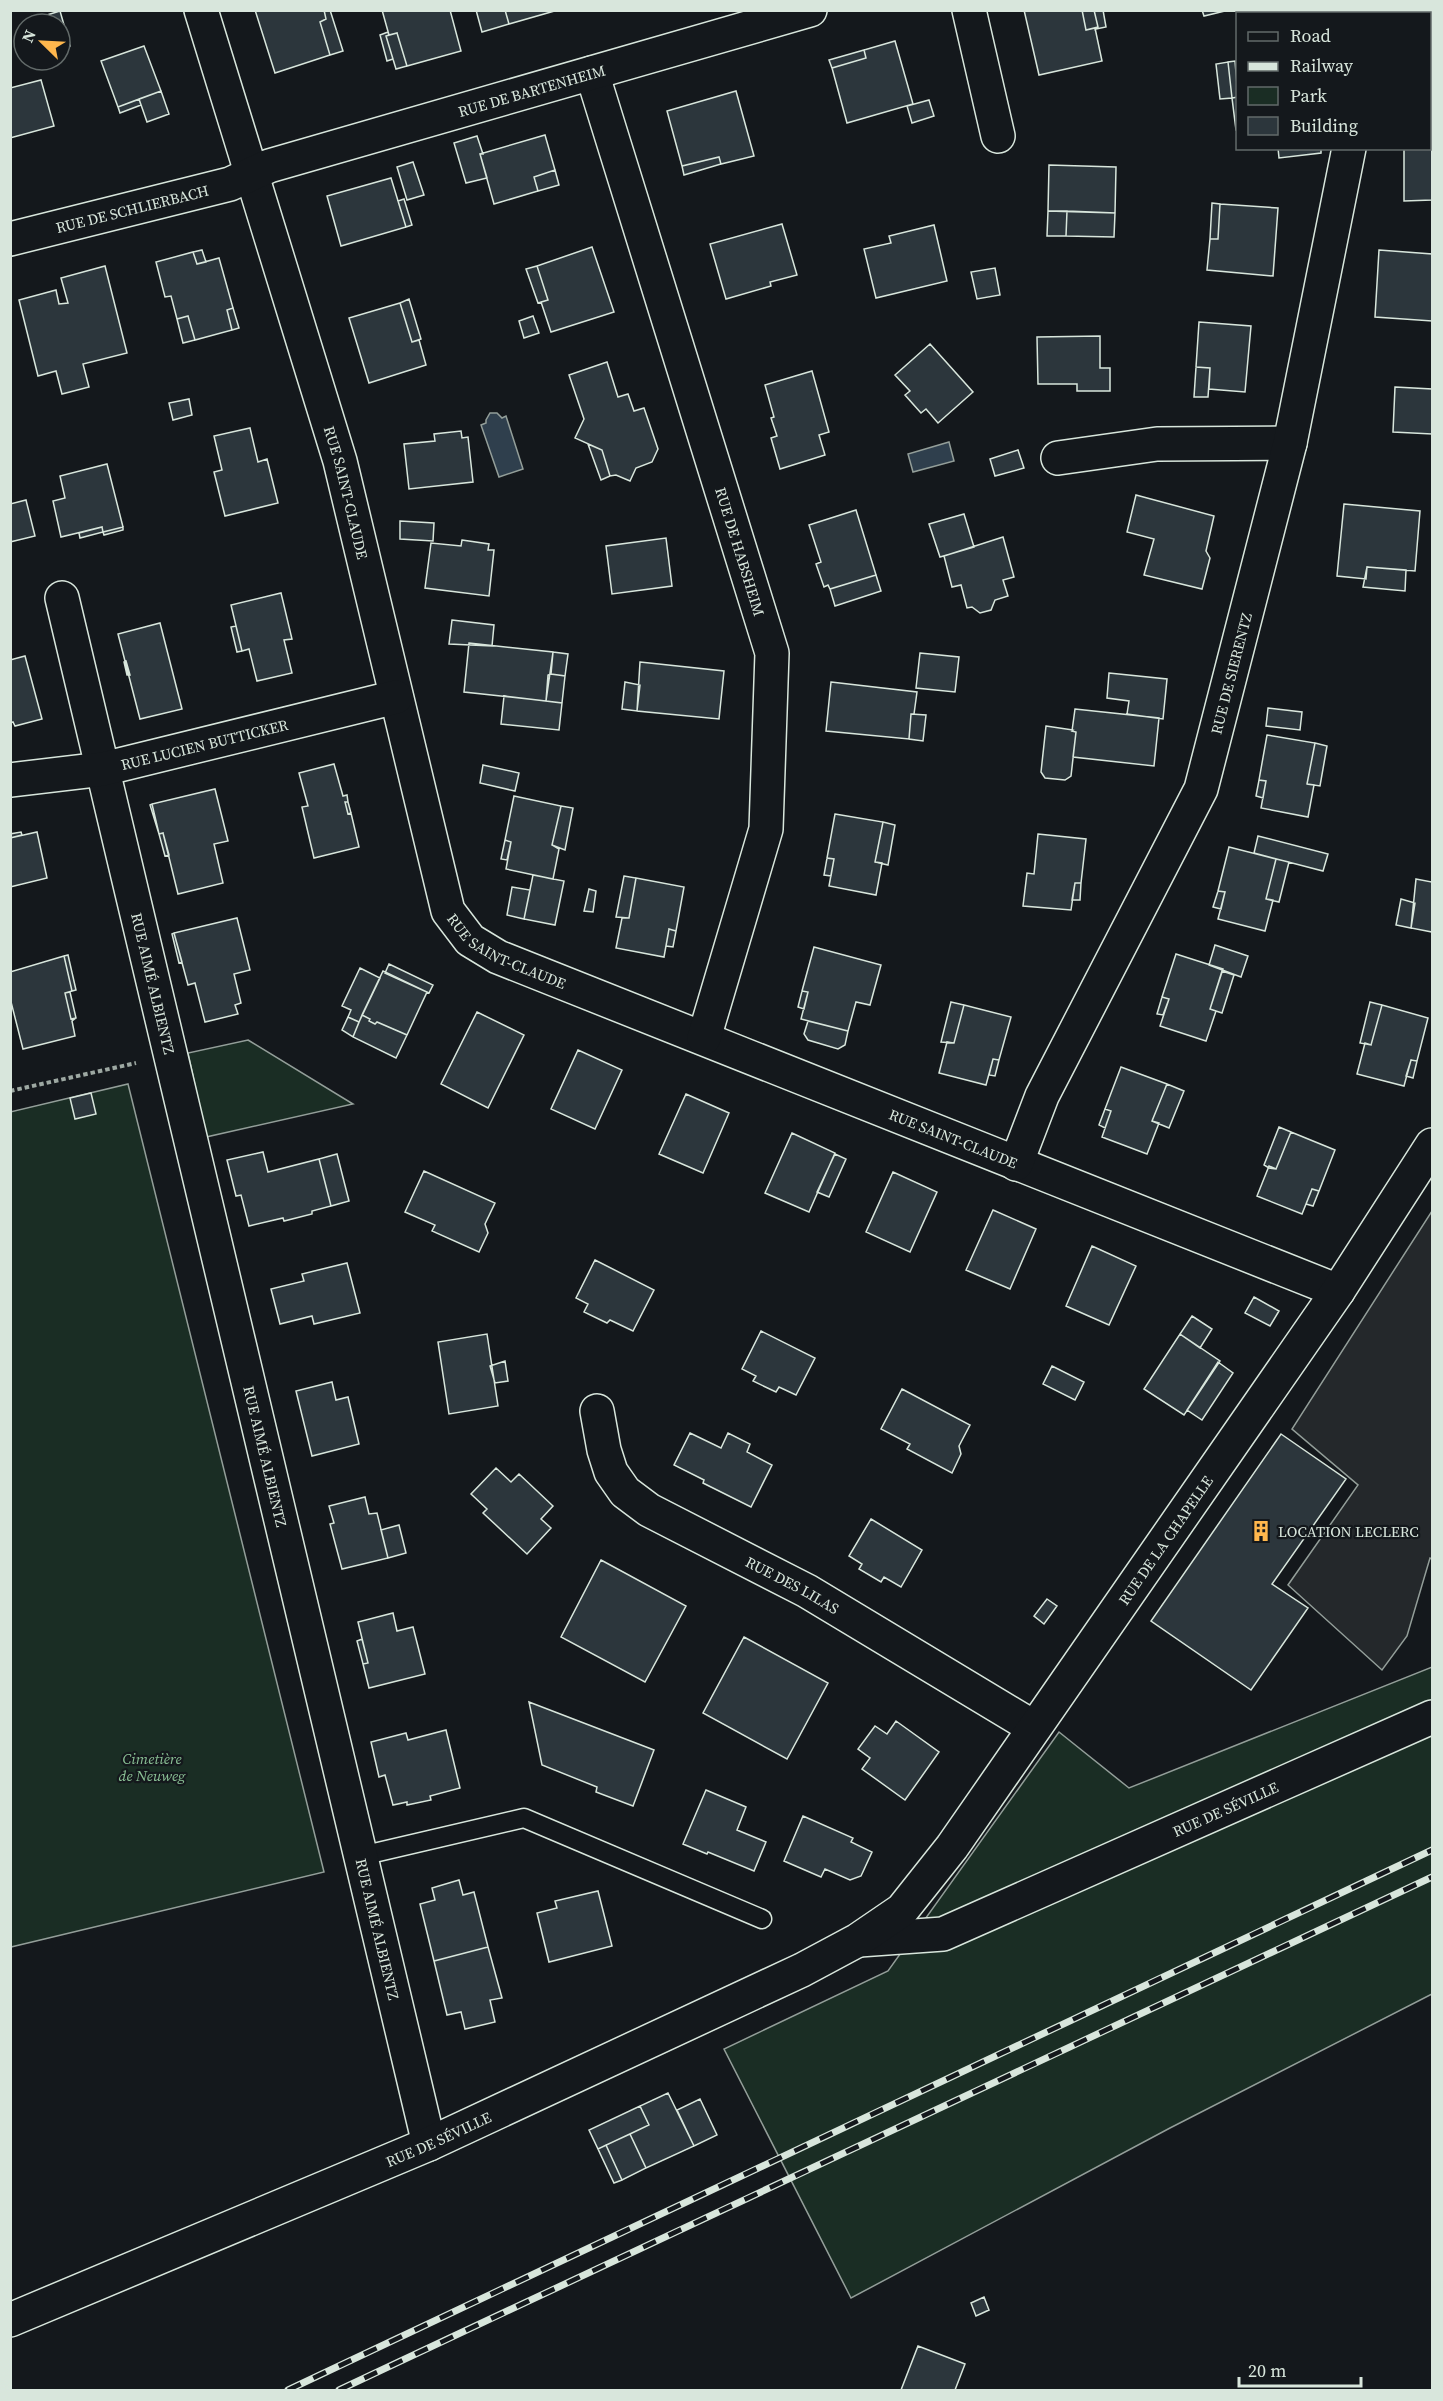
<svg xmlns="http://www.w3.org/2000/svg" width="1443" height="2401" font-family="'Source Serif 4',serif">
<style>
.green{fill:#1a2d24;stroke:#939e99;stroke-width:1.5}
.parking{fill:#24282b;stroke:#939e99;stroke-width:1.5}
.water{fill:#2f3f4d;stroke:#939e99;stroke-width:1.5}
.building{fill:#2c363c;stroke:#d8e6dc;stroke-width:1.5}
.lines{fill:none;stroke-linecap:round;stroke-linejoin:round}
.service-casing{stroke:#d8e6dc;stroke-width:21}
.minor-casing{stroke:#d8e6dc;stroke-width:36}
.path{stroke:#9da8a2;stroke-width:4;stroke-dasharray:4.5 3;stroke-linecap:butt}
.service{stroke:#14181c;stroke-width:18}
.minor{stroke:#14181c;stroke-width:33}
.rail-casing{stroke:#d8e6dc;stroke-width:7}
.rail{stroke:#14181c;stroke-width:4.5;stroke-dasharray:14;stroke-linecap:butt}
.labels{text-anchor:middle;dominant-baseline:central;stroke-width:4.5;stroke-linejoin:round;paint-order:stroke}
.street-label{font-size:15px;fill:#d8e6dc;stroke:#14181c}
.poi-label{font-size:15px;fill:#d8e6dc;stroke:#14181c;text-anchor:start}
.park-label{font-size:15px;font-style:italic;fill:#8ac095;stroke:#14181c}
</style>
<rect width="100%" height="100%" fill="#14181c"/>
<path class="green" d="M248 1040 353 1104 206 1137 188 1053Z
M128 1084 324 1872 11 1947 10 1112Z
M1432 1667V1994L1170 2128 851 2298 724 2049 888 1971 1059 1732 1129 1788Z"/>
<path class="parking" d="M1432 1211V1559L1430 1558 1407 1636 1382 1670 1288 1585 1358 1485 1292 1429Z"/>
<path class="water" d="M490 413H497L502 418 506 416 523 469 499 477 481 425 486 423V420Z
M949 442 954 461 913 472 908 454Z"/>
<path class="building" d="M255 10H324L326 19 320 22 330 55 275 73Z
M324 10H330L343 51 330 55 320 22 326 19Z
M382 10H450L461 51 407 66 397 33 389 35Z
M476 10H505L509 24 482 32Z
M505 10H558L509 24Z
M1024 10H1082L1086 30 1095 28 1102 61 1039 75Z
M1082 10H1094L1098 27 1086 30Z
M1094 10H1103L1106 27 1096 29 1098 27Z
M1202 10H1229L1204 16Z
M60 11 70 46 60 49V24H24V22Z
M388 32 389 35 386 36 393 59 387 61 380 35Z
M397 33 407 66 396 69 386 36Z
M1430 33H1432V83H1430Z
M895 41 913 104 847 123 832 68 866 58 864 50Z
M144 46 161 91 118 107 101 61Z
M864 50 866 58 832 68 829 60Z
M1235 61 1238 97 1232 98 1228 62Z
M1228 62 1232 98 1220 99 1216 64Z
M41 80 54 126 10 138V88Z
M161 91 169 114 147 122 139 99Z
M736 91 754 156 721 164 719 157 682 166 667 111Z
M1238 97V130H1236L1232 98Z
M139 99 141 105 120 113 118 107Z
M929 100 934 116 912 123 907 106Z
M545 135 555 170 534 177 538 191 494 204 480 154Z
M477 136 483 154H480L487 178 466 183 454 143Z
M1430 143H1432V200L1404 201V148H1430Z
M1278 148H1321V153L1279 158Z
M719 157 721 164 684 175 682 166Z
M413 162 424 195 407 200 397 167Z
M1049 165 1116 167 1115 213 1048 211Z
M555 170 559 185 538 191 534 177Z
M391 178 406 227 341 246 327 196Z
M404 199 412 225 406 227 398 201Z
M1212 203 1220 204 1218 239H1210Z
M1220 204 1278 208 1273 276 1207 270 1210 239H1218Z
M1048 211H1067L1066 236H1047Z
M1067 211 1115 213 1114 237 1066 236Z
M782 224 797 275 770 282 771 286 726 299 710 244Z
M934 225 947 281 876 298 864 249 891 243 889 236Z
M592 247 614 312 551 332 541 302 548 300 537 266Z
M202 250 206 262 197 264 193 252Z
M1379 250 1432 254V321L1375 317Z
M193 252 197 264 219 258 233 308 227 310 232 330 195 340 188 316 177 319 171 296 165 297 156 262Z
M105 266 127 353 83 364 89 387 62 394 56 371 38 376 19 300 56 290 59 304 68 303 61 278Z
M537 266 548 300 538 303 526 269Z
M995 268 1000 295 977 299 971 272Z
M409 299 421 339 412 342 400 303Z
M400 303 412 342 419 340 426 365 369 383 349 318Z
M233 308 239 328 232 330 227 310Z
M188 316 195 340 183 343 177 319Z
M533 316 539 333 524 338 519 321Z
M1199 322 1251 326 1245 392 1209 389 1210 368 1196 367Z
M1100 336V368H1110V391H1077V384H1038L1037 337Z
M930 344 973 392 938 423 926 409 921 413 905 395 910 391 895 375Z
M607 362 618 397 628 394 634 411 644 408 658 449 652 462 636 468 630 481 616 475 610 476 602 450 575 438 584 419 569 375Z
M1196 367 1210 368 1208 397H1194Z
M812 371 829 432 819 435 825 455 780 469 771 438 777 436 771 418 774 417 765 385Z
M1395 387 1432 389V434L1393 432Z
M189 399 192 415 173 420 169 403Z
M250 428 258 462 267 459 278 503 225 516 214 472 222 470 214 436Z
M461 431 462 438 468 437 473 482 409 489 404 444 435 441 434 434Z
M588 444 602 450 610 476 601 480Z
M1018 450 1024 468 995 476 990 459Z
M107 464 123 527 103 532 102 527 61 537 53 501 65 498 60 476Z
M1136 495 1214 516 1206 551 1210 558 1202 589 1144 575 1154 539 1127 532Z
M26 500 35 536 10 542V504Z
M1344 504 1420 511 1415 571 1367 567 1366 579 1337 576Z
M856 510 876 575 830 589 828 585 824 587 816 564 821 562 809 525Z
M964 514 974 547 940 557 929 524Z
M400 521 434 523 433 541 400 539Z
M102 527 103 532 80 538 79 533Z
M123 527V530L104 535 103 532Z
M1003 537 1014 577 1003 580 1008 596 995 600 991 610 980 613 972 607 967 608 961 585 952 587 944 556Z
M666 538 672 586 612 594 606 546Z
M462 540 489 544 488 550H494L489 596 425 588 431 543 461 546Z
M1367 567 1406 570 1405 591 1363 587Z
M876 575 881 591 835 606 830 589Z
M281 593 292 639 284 640 292 673 257 681 249 649 242 651 231 605Z
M452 620 494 625 492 646 449 644Z
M160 623 182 709 140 719 118 634Z
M236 626 242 651 237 652 231 627Z
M469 643 553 652 546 701 464 692Z
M553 652 568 654 565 676 551 674Z
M920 653 959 657 955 692 916 688Z
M25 656 42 719 15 726 13 722 10 723V660Z
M126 661 130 675H127L124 662Z
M640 662 724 671 719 719 637 711Z
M1109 673 1167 679 1163 719 1127 714 1129 701 1107 698Z
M551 674 565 676 562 703 546 701 548 675Z
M625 682 640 685 637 711 622 709Z
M831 682 917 692 914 714H911L909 739 826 731Z
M504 696 562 703 559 730 501 724Z
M1268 708 1302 712 1300 730 1266 726Z
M1075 709 1159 718 1154 766 1073 757 1076 732 1072 731Z
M911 714 926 715 923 741 909 739Z
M1046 726 1073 730 1072 731 1076 732 1071 776 1065 780 1045 778 1041 772Z
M1267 735 1315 743 1307 784 1314 785 1308 817 1261 808 1266 781 1259 780Z
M1315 743 1327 746 1320 786 1307 784Z
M334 764 343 796 347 795 348 802H345L348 814 351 813 359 847 314 858 302 807 308 806 299 773Z
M483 765 519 773 515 791 480 783Z
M1259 780 1266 781 1263 798 1256 796Z
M215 789 228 841 214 844 223 883 178 894 163 833 159 834 152 804Z
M514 796 561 806 552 845 559 849 553 879 506 869 511 842 505 840Z
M345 802H348L351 813 348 814Z
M152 804 159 834 150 805Z
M561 806 573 808 565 850 552 845Z
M835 814 883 822 875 862 882 863 876 895 829 886 834 859 827 858Z
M883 822 895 825 888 865 875 862Z
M21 832 22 835 10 838V834Z
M37 832 47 878 10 887V838Z
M163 833 169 855 165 856 159 834Z
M1038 834 1086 839 1081 883H1075L1071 910 1023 906 1027 873 1034 874Z
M1258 836 1328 854 1323 871 1254 853Z
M505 840 511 842 507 860 501 859Z
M1229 847 1276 859 1266 899 1273 900 1265 931 1218 919 1225 892 1218 891Z
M827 858 834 859 831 876 824 875Z
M1276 859 1289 862 1279 902 1266 899Z
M533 875 564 881 555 925 524 919Z
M624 876 636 878 629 918 616 917Z
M636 878 684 887 676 931 669 929 664 957 616 948 622 918H629Z
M1416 879 1432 882V932L1411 928Z
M1075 883H1081L1080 900H1072Z
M512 887 530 890 524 919 507 915Z
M589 889 596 891 593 912 584 911Z
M1218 891 1225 892 1221 909 1213 907Z
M1401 899 1415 903 1411 928 1396 925Z
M237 918 250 970 234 974 241 1003 235 1005 238 1014 205 1022 195 983 188 985 174 933Z
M669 929 676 931 673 947 666 946Z
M174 933 182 962 179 963 172 934Z
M1215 945 1248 956 1241 977 1209 965Z
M814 947 881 965 870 1005 856 1002 848 1031 801 1019 808 992 802 991Z
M1176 954 1223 969 1210 1009 1216 1011 1206 1041 1160 1026 1169 999 1162 997Z
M68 955 76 990 72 991 64 956Z
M64 956 72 991 65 993 71 1019 76 1018 72 1021 75 1036 23 1049 10 998V972Z
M389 964 433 985 429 993 385 973Z
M360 968 380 978 359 1022 348 1017 351 1010 342 1006Z
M383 971 427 992 407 1035 377 1022 375 1024 369 1021 370 1019 362 1015Z
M1222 971 1234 975 1222 1013 1210 1009Z
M802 991 808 992 804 1009 798 1007Z
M70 992 76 1018 71 1019 65 993Z
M1162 997 1169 999 1163 1015 1157 1014Z
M951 1002 964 1005 954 1043 941 1042Z
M1370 1002 1382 1005 1371 1045 1360 1043Z
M964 1005 1011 1017 999 1060 993 1059 986 1085 939 1073 947 1042 954 1043Z
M1382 1005 1428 1018 1417 1061 1411 1060 1404 1086 1357 1074 1365 1043 1371 1045Z
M477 1012 524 1035 488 1108 441 1084Z
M362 1015 370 1019 369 1021 375 1024 377 1022 407 1035 396 1058 353 1037Z
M348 1017 359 1022 353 1037 342 1030Z
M808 1021 848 1031 845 1045 838 1049 808 1040 804 1034Z
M578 1050 622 1070 595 1129 551 1109Z
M993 1059 999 1060 995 1076 989 1075Z
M1411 1060 1417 1061 1413 1078 1406 1076Z
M1121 1067 1167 1084 1152 1121 1159 1123 1147 1154 1102 1137 1111 1111 1105 1109Z
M1167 1084 1184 1091 1169 1128 1152 1121Z
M91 1093 96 1114 75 1119 70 1098Z
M686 1094 729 1113 703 1173 659 1154Z
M1105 1109 1111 1111 1105 1128 1099 1125Z
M1279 1127 1291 1132 1276 1169 1269 1168 1264 1165Z
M1291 1132 1335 1150 1319 1191 1312 1189 1302 1214 1257 1196 1269 1166 1276 1169Z
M792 1133 835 1153 809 1212 765 1193Z
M263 1152 268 1172 319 1159 331 1206 312 1211V1214L284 1221 283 1218 249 1226 241 1195 236 1196 227 1160Z
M337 1154 349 1201 331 1206 319 1159Z
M835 1154 846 1159 829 1197 817 1192Z
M424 1171 495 1203 485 1224 488 1233 479 1252 432 1231 435 1225 405 1212Z
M893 1172 937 1192 910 1252 866 1232Z
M1312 1189 1319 1191 1313 1206 1306 1204Z
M993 1210 1036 1229 1010 1289 966 1270Z
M1092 1246 1136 1266 1109 1325 1066 1306Z
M595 1260 654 1290 633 1331 610 1320 607 1323 584 1312 588 1304 576 1298Z
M347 1263 360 1313 314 1324 312 1316 280 1324 271 1289 304 1281 302 1274Z
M1254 1297 1279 1311 1270 1326 1245 1313Z
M1192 1316 1212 1329 1200 1348 1180 1334Z
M761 1331 815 1358 796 1395 779 1387 776 1392 753 1381 756 1376 742 1369Z
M487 1334 498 1406 449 1414 438 1342Z
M1180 1334 1220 1361 1184 1415 1144 1389Z
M505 1361 508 1381 495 1383 490 1366Z
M1218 1362 1233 1373 1202 1420 1187 1410Z
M1052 1366 1084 1382 1075 1400 1043 1384Z
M332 1382 336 1400 348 1397 359 1444 312 1456 296 1391Z
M902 1389 970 1425 959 1446 961 1454 952 1473 907 1449 910 1444 881 1429Z
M690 1433 721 1448 728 1433 750 1444 747 1452 772 1465 751 1507 703 1483 704 1480 674 1465Z
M1281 1434 1346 1479 1272 1584 1308 1608 1251 1690 1151 1621Z
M496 1468 511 1482 519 1474 553 1506 541 1519 551 1528 527 1554 483 1513 487 1509 471 1494Z
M365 1497 369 1514 377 1513 388 1558 342 1569 330 1524 334 1523 329 1506Z
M871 1519 922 1550 901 1587 884 1577 881 1582 859 1569 862 1564 849 1556Z
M399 1525 406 1553 388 1558 381 1530Z
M601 1560 686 1606 645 1682 561 1637Z
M1047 1599 1057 1606 1044 1624 1034 1616Z
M393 1613 397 1631 413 1627 425 1674 369 1688 363 1664 368 1663 358 1622Z
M744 1637 828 1683 787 1759 703 1713Z
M362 1639 368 1663 363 1664 357 1641Z
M529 1702 654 1750 633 1806 596 1792 597 1787 542 1765Z
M896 1721 939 1752 905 1800 862 1769 870 1758 858 1749 875 1726 887 1734Z
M446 1730 460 1788 430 1796 431 1800 407 1805V1802L393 1805 385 1775 379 1777 371 1742 406 1733 408 1740Z
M706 1790 746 1807 737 1830 766 1842 754 1871 708 1852 707 1854 683 1844Z
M803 1816 853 1838 851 1842 872 1852 861 1876 850 1880 825 1869 821 1877 784 1861Z
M459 1880 463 1895 474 1892 488 1947 434 1961 420 1904 435 1900 432 1888Z
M598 1891 612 1946 549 1962 537 1913 557 1908 555 1901Z
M488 1947 502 1998 490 2000 495 2022 465 2029 461 2012 447 2015 434 1961Z
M668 2093 694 2146 646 2168 630 2134 649 2125 640 2106Z
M700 2099 717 2135 694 2146 677 2110Z
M640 2106 649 2125 598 2149 589 2130Z
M630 2134 646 2168 622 2180 606 2145Z
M606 2145 622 2180 614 2183 598 2149Z
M984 2297 989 2310 976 2316 971 2303Z
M918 2346 965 2364 955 2390H901Z"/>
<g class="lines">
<defs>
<path id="service" d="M361 1856 524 1818 762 1919"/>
<g id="minor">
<path id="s1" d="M201 10 340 461 448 911 470 940 498 957 1338 1291"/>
<path d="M969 10 998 136"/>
<path d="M1347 10V14"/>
<path id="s2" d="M592 73 772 653 766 829 704 1038"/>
<path id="s3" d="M10 239 230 184 269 166 810 10"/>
<path d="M1058 458 1157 444 1290 443"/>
<path id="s4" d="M62 598 429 2144"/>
<path id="s5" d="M10 780 103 769 396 697"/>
<path id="s6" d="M1016 1164 1042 1096 1201 789 1290 443 1349 148"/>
<path id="s7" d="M597 1411 604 1450 611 1472 625 1492 649 1510 807 1591 1033 1727"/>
<path id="s8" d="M859 1940 943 1934 1432 1717"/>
<path id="s9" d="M10 2320 429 2144 802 1970 858 1940 902 1910 952 1847 1338 1291 1432 1145"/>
</g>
</defs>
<use href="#service" class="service-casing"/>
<use href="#minor" class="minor-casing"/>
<path class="path" d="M10 1091 136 1063"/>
<use href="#service" class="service"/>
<use href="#minor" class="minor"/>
<defs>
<path id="rail" d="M288 2390 1432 1850
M339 2390 1432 1877"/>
</defs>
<use href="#rail" class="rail-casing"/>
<use href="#rail" class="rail"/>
</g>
<defs>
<symbol id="building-bare" viewBox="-9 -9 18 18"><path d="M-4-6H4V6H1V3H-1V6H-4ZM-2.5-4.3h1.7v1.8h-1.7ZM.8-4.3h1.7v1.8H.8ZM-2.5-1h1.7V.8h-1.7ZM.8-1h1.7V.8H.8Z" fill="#ffb74d" stroke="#14181c" stroke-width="2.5" paint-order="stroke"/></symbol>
</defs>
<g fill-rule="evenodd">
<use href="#building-bare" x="1246" y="1516" width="30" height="30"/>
</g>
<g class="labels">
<g class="street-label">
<text stroke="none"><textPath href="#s3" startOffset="543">RUE DE BARTENHEIM</textPath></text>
<text stroke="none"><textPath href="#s3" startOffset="126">RUE DE SCHLIERBACH</textPath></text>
<text stroke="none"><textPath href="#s1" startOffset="504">RUE SAINT-CLAUDE</textPath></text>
<text stroke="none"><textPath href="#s2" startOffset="501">RUE DE HABSHEIM</textPath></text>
<text stroke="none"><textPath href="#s6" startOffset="538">RUE DE SIERENTZ</textPath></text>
<text stroke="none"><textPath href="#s5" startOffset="198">RUE LUCIEN BUTTICKER</textPath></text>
<text stroke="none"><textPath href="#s1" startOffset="1008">RUE SAINT-CLAUDE</textPath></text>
<text stroke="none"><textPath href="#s4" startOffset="396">RUE AIMÉ ALBIENTZ</textPath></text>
<text stroke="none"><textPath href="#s1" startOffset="1494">RUE SAINT-CLAUDE</textPath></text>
<text stroke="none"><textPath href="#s4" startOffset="882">RUE AIMÉ ALBIENTZ</textPath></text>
<text stroke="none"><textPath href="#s9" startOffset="1437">RUE DE LA CHAPELLE</textPath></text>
<text stroke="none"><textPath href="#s7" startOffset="279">RUE DES LILAS</textPath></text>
<text stroke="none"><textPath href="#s8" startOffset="393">RUE DE SÉVILLE</textPath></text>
<text stroke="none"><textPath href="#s4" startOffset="1368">RUE AIMÉ ALBIENTZ</textPath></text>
<text stroke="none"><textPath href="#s9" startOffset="465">RUE DE SÉVILLE</textPath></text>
</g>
<g class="poi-label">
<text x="1278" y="1531">LOCATION LECLERC</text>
</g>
<g class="park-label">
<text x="152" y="1758">Cimetière<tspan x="152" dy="17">de Neuweg</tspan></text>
</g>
</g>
<rect width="1443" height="2401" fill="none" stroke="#d8e6dc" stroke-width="24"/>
<rect x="1236" y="12" width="195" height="138" fill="#14181c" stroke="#626a69" stroke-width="1.5"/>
<rect x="1248" y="32" width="30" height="9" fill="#14181c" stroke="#626a69" stroke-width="1.5"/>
<text x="1290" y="42" font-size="18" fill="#d8e6dc">Road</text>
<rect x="1248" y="62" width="30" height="9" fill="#d8e6dc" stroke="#626a69" stroke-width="1.5"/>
<text x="1290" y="72" font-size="18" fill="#d8e6dc">Railway</text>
<rect x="1248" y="87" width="30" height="18" fill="#1a2d24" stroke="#626a69" stroke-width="1.5"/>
<text x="1290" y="102" font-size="18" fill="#d8e6dc">Park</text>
<rect x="1248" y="117" width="30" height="18" fill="#2c363c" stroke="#626a69" stroke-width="1.5"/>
<text x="1290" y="132" font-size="18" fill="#d8e6dc">Building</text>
<g transform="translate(42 42) rotate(294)"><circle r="28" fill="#14181c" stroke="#626a69" stroke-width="1.5"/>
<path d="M0-4.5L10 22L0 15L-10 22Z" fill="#ffb74d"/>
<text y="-9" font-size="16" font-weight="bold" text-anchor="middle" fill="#d8e6dc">N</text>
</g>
<path d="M1239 2377v9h122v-9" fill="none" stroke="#d8e6dc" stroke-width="3"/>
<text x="1248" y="2377" font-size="18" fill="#d8e6dc" stroke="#14181c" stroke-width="4.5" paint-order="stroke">20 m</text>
</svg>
